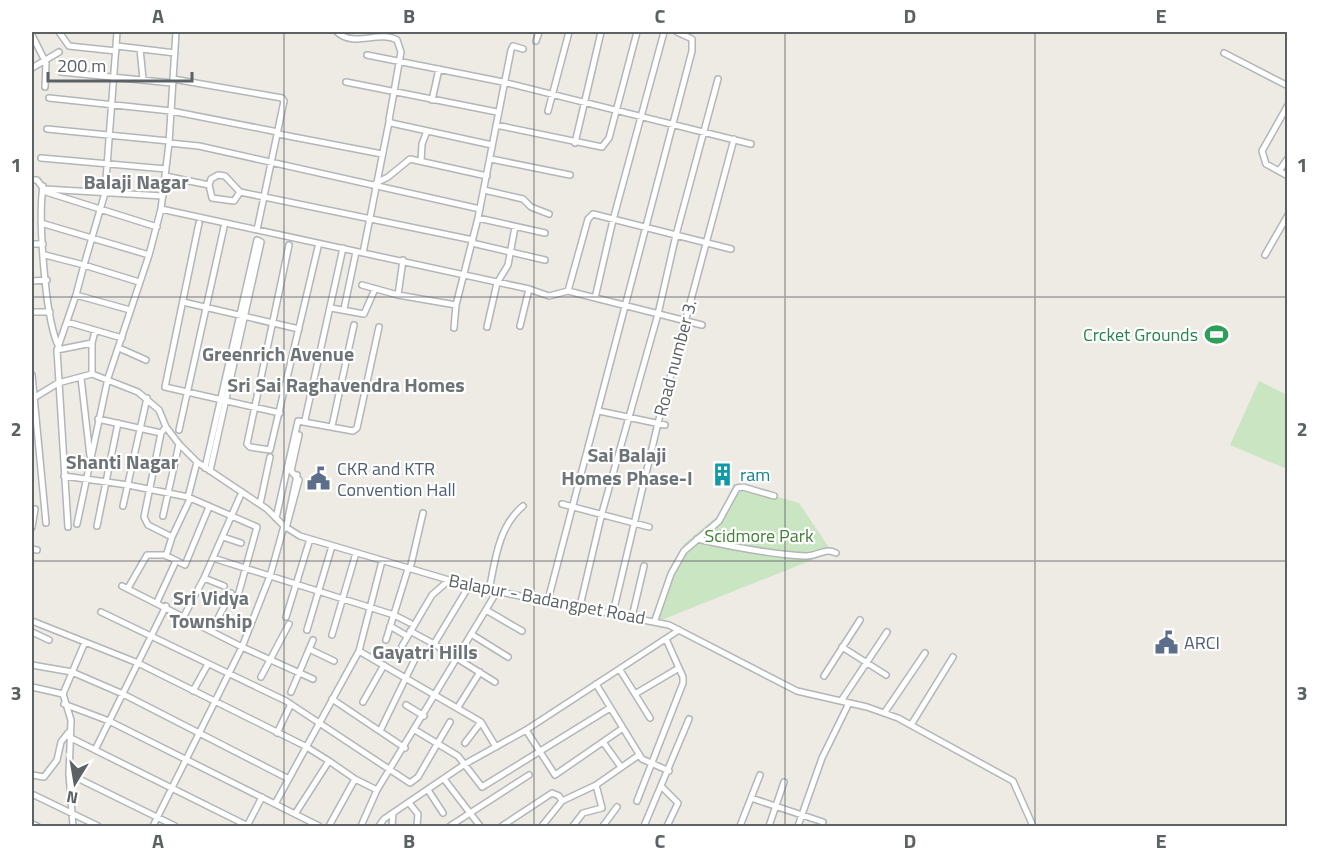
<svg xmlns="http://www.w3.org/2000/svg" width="1319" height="858" font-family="'Titillium Web',sans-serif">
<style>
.green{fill:#c9e5c2}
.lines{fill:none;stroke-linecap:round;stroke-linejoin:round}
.minor-casing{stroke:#b2b6b9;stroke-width:8}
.minor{stroke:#fff;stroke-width:5}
.grid{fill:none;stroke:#5c6164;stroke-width:1.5;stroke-opacity:0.55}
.labels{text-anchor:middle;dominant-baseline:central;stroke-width:4.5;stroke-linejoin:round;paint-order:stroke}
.leisure-label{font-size:18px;fill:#27864d;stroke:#fff;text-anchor:end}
.street-label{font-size:18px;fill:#5c6164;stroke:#fff}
.service-label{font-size:18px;fill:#4e5e75;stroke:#fff;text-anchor:start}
.culture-label{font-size:18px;fill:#0d838f;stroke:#fff;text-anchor:start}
.park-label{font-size:18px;fill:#428037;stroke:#fff}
.neighbourhood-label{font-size:20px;font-weight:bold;fill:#6d7376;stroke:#fff}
.neatline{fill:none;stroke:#5c6164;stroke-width:2}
.grid-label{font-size:20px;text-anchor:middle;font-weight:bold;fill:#5c6164}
</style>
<rect width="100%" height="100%" fill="#eeeae4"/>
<path class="green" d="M1259 381 1287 395V469L1230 445Z
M734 484 799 503 832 552 659 621 656 607 666 587 668 571 684 544 721 513Z"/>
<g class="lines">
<defs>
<path id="minor" d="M59 32 69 46 116 51
M337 32C354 48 379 30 397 40L401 52 389 120 391 123 492 145
M32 35 46 63 45 87
M536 41 539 32
M117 46 175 53
M140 49 143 79
M1224 53 1288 86
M367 55 503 82 751 144
M32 68 59 52
M61 72 172 83
M173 79 282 98 284 101 257 230
M346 82 497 112
M49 98 171 111 278 132
M432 100 439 69
M1288 105 1262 151 1266 164 1288 176
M548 111 569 32
M496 125 602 147 609 138 637 32
M47 129 169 141
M278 134 382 154
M169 143 199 146 480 209
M575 143 601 32
M41 158 166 169
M491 159 570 175
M421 161 422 144 427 131
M1279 171 1288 158
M165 176 209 185 211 179 218 175 225 176 240 192 473 240
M32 180H37L46 192 157 227
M376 183 388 177 410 159 487 176
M209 185 212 198 234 201 240 192
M43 186C38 219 45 313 57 343
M44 189 163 196
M484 190 523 199 531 207 549 214
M161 209 529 289 549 296 568 291 702 325
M478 218 545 233
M41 223 149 255
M199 223 165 387 280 413
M472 243 545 260
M32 244H43
M289 245 247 444 250 447 270 450 318 247
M363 253 389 122
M45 255 84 265 105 193 117 32
M1265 255 1288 215
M403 260 398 295 456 305
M32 281 47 280
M362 285 398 295
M568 291 588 219 593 214 731 249
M595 298 613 220 664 32
M183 302 299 329
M331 308 364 314 375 289
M344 309 356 252
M130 310 76 295 84 265 139 282
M32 312H50
M67 322 122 338
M520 326 529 289
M487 327 497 283 508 265 515 227
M454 328 456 305 478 218 511 50 513 46 523 49
M119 348 146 360
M57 350 92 343
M92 374V343L95 331
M32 375 46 523
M81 378 90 456
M32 399 58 383 92 374 138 392 159 410 166 427 179 444 197 462 267 509 284 526 300 536 469 586 669 625 797 691 867 707 898 718 1013 781 1033 826
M599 411 665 425
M98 419 161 433
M305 420 343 248
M332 426 354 325
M166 427 161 433 144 517 148 525 172 537
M179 430 224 227
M205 468 257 240 261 242 210 471
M64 476 128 485 188 497 257 527 239 592
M188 497 197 462
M260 504 270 457
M562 504 649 527
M123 506 147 398
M163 516 179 444
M276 518 298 421 353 431 357 428 379 327
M288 518 297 475
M77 524 108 378 149 255 161 209 169 143 176 32
M97 526 118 423
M32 527 35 509
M68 527 57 350 76 295
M286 528 299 480 291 471 299 435
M223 537 241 543
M697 539C733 547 768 554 805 556 817 557 824 547 836 553
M32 549 37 550
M166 556 172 537 190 499
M213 558 394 615 410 623
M410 569 423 513
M204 578 224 586
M122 586 242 647 313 679
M469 586 434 644 495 682
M128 588 147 555H165L185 565 209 507
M489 591C495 561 498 527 523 506
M548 600 692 51V39L677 32
M157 602 176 561
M580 606 602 513 658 314 676 235 718 79
M486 610 522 631
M101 612 286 701 410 783 418 777 450 722
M613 613 658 423 734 139
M184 616 204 578 242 492
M286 617 310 539
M632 617 644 566
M655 620 671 574 684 551 719 521 737 488 743 487 774 496
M32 621 138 663 305 746 329 761
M390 626 407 636
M212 630 231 593
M307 630 332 546
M410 631 434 644 427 657
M32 632 49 640
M471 634 508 657
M332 635 356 553
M386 640 408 569
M402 646 432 595 448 581
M842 647 886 675
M309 649 334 661
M359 651 481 722 496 747
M32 665 72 672 123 694 287 778
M620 670 650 718
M824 676 860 620
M261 677 289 624
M596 684 642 759 669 771
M32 687 63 694
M193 691 208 664
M291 692 313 640
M635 694 679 668
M332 699 405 748
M841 701 887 632
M363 702 384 665
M64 704 109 721 319 826
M406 705 424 716
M458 707 480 672
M885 712 925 653
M911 725 953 657
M415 730 458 756 482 787 610 708
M526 730 555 775 623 728
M380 731 415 659
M277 733 291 704
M69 737 248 826
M603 742 621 767
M465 743 481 722
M95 750 166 606
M69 774 175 826
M32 775 44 777 57 760 61 742 68 733
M444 779 480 826
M662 787 678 803 667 826
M428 790 443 813
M34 795 98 826
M751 798 823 822
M637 801 683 683V677L666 639
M409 803 418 814 417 826
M275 804 359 651 382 561
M295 814 329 761 355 779
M32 824 37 826
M73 826 69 774 71 720 63 694 85 642
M153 826 242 647 270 576 284 526
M247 826 262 797
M329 826 355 779 377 790
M361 826 377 790 496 593
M379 826 384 819 465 764 526 730 679 630
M392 826 393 813
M450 826 529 775
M502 826 552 793 559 796 562 801
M542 826 562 801 596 785 639 755
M573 826 583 813 602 808 596 785
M603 826 617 807
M644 826 689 719
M740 826 760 775
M769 826 784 782
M798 826 822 758 849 703"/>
</defs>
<use href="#minor" class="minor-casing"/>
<use href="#minor" class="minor"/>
</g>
<path class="grid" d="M284 32V826M534 32V826M785 32V826M1035 32V826M32 297H1288M32 561H1288"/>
<defs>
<symbol id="stadium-bare" viewBox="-9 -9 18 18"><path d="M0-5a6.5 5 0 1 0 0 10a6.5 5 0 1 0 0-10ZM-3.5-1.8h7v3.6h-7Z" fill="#2e9e5b" stroke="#fff" stroke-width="2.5" paint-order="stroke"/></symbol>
<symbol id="building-bare" viewBox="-9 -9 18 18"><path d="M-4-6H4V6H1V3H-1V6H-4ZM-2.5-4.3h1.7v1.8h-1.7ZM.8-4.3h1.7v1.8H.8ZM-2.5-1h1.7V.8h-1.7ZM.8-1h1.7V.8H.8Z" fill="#0f9aa8" stroke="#fff" stroke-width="2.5" paint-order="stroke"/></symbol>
<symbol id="civic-bare" viewBox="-9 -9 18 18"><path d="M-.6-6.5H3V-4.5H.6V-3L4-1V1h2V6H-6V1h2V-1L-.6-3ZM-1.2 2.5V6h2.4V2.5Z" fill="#5c6f8a" stroke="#fff" stroke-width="2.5" paint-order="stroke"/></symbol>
</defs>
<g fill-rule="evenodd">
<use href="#stadium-bare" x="1200" y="318" width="33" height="33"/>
<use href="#building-bare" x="706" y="458" width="33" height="33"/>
<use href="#civic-bare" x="302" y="462" width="33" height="33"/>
<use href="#civic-bare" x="1150" y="626" width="33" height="33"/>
</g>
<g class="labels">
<g class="leisure-label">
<text x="1198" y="334">Crcket Grounds</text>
</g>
<g class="street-label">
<text transform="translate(675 358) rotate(-75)">Road number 3.</text>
<text transform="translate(547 599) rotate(11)">Balapur - Badangpet Road</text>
</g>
<g class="service-label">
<text x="337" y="468">CKR and KTR<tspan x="337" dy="21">Convention Hall</tspan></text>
<text x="1184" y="642">ARCI</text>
</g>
<g class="culture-label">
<text x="740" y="474">ram</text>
</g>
<g class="park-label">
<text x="759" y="535">Scidmore Park</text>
</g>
<g class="neighbourhood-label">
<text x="136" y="181">Balaji Nagar</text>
<text x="278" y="353">Greenrich Avenue</text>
<text x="346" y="384">Sri Sai Raghavendra Homes</text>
<text x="627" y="454">Sai Balaji<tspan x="627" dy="23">Homes Phase-I</tspan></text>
<text x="122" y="461">Shanti Nagar</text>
<text x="211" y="597">Sri Vidya<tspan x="211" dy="23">Township</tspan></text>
<text x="425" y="651">Gayatri Hills</text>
</g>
</g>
<rect width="1319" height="858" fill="none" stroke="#ffffff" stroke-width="66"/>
<g transform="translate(75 783) rotate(191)" stroke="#ffffff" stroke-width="4.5" paint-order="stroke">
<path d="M0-4.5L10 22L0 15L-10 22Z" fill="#5c6164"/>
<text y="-9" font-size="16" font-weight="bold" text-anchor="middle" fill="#5c6164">N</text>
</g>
<path d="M48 72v9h144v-9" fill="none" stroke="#5c6164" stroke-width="3"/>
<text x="57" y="72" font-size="18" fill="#5c6164" stroke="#ffffff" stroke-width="4.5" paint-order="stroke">200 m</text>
<rect x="33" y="33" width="1253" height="792" class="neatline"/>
<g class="grid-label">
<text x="158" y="23">A</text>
<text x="409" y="23">B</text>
<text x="660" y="23">C</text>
<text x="910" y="23">D</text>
<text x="1161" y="23">E</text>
<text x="16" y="172">1</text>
<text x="1302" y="172">1</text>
<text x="16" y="436">2</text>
<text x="1302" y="436">2</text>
<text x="16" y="700">3</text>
<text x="1302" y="700">3</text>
<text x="158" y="848">A</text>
<text x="409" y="848">B</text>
<text x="660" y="848">C</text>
<text x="910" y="848">D</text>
<text x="1161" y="848">E</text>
</g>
</svg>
